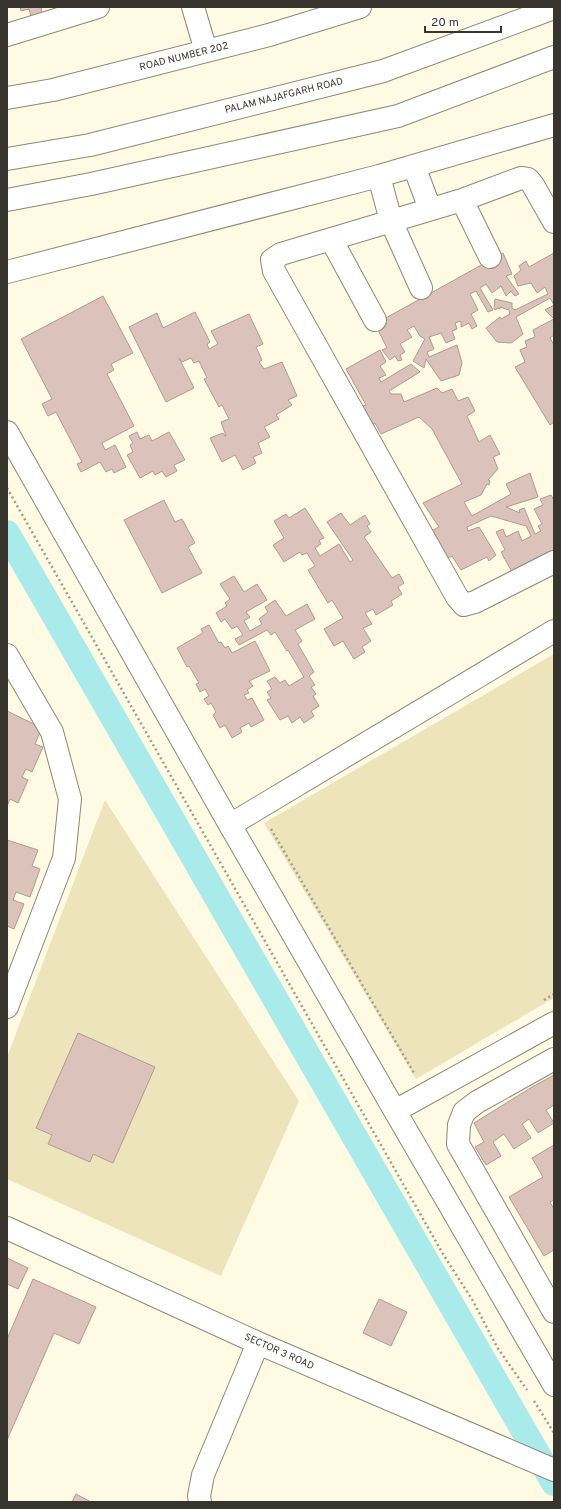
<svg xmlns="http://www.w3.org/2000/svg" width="561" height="1509" font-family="Overpass,sans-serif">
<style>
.green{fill:#ede4bc}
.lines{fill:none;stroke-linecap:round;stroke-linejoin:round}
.canal{stroke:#a9eaeb;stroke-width:26}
.building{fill:#dbc2bb;stroke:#b29a93}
.minor-casing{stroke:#8e8974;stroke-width:24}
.major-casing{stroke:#8e8974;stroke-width:24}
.path{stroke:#a09d8d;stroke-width:2.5;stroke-dasharray:2 3;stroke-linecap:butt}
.minor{stroke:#fff;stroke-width:22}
.major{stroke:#fff;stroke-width:22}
.labels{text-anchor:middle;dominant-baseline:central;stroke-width:4;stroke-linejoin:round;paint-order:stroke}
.street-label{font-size:10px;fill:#37352d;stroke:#fff}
</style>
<rect width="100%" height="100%" fill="#fffae3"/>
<path class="green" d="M554 654V998L416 1079 264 823Z
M105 800 299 1101 221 1276 7 1179V1057Z"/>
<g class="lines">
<path class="canal" d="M7 533 554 1483"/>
</g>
<path class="building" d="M20 7H41L42 13 31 16 29 9 21 11Z
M503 253 512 274 506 276 519 294 515 296 511 291 506 296 501 286 492 293 486 284 480 288 493 310 488 312 476 291 470 294 478 310 471 314 477 326 472 329 469 323 461 327V321L455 323 457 329 452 331 455 339 446 343 441 333 429 337 434 349 427 352 429 357 457 345 462 363 459 375 441 381 426 359 424 368 413 361 425 339 420 336 414 326 407 330 412 337 400 344 405 352 400 355 402 360 398 361 395 356 390 360 382 350 387 348 375 324Z
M554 253V305L550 298 516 317 523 334 511 343 497 342 486 328 500 317 501 319 510 314 509 310 500 307V309L497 308 496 310 494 309 495 299 512 303V308L515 310 548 294 545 287 537 293 531 283 518 286 514 276 521 270 519 266 526 261 529 267Z
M103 296 133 353 111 364 114 370 107 374 134 426 102 443 105 450 115 445 126 467 114 473 112 469 106 472 100 462 81 472 77 464 82 462 56 412 48 416 42 404 52 399 21 339Z
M554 305V335L550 338 554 345V422L550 425 515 367 525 362 520 350 527 347 525 341 535 337 533 330 554 319 545 310Z
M195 312 210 342 207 344 209 349 218 344 211 331 249 314 263 344 256 347 262 360 259 362 264 369 282 362 297 396 288 400 292 405 276 415 279 419 264 427 270 437 258 443 262 453 253 457 256 463 243 470 235 455 222 462 210 438 223 433 225 436H226L221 422 229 419 222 405 219 407 204 379 207 378 199 361 194 363 191 358 182 362 179 358 194 388 166 402 129 327 157 313 163 328Z
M380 350 386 362 380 366 386 375 379 378 381 382 411 364 420 372 389 391 391 394H401L404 402 437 388 442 393 452 389 458 401 468 397 475 411 467 416 479 442 490 435 500 454 493 457 498 469 488 480 490 481 489 485 487 484 481 495 464 502 472 516 511 494 506 484 530 473 538 497 506 507 520 513 519 510 524 508 535 534 541 531 538 526 542 524 534 509 543 505 540 499 551 495 554 500V555L551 551 512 572 501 552 505 550 496 532 503 529 506 537 518 531 522 541 531 536 526 526 491 516 467 527 468 531 479 527 496 555 489 561 487 557 461 570 452 556 444 560 429 532 439 527 423 503 462 484 432 429 419 417 381 434 375 423 368 426 356 408 366 405 346 369Z
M137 432 140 439 149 435 152 441 169 432 185 460 174 465 177 471 166 477 162 471 155 475 153 471 140 478 127 455 133 452 130 445 133 443 129 436Z
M164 500 175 522 182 519 195 543 188 547 202 573 162 593 124 520Z
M305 508 324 538 319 540 321 544 315 548 320 556 339 544 350 562 353 560 327 522 341 513 350 525 365 515 370 524 367 526 371 532 364 537 392 578 399 574 404 583 398 587 402 594 391 601 393 605 376 615 373 609 365 613 372 624 363 628 371 641 362 647 365 652 354 659 343 641 334 646 324 629 343 618 332 600 328 603 308 570 315 566 307 553 302 555 300 552 284 562 273 545 284 538 274 521 286 514 289 518Z
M234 576 244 592 257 584 267 600 246 612 250 617 244 621 250 631 262 624 259 619 268 612 265 607 275 600 286 616 307 604 315 619 295 630 302 641 298 644 314 672 309 676 315 685 311 687 316 694 313 696 319 706 311 711 314 716 304 723 300 717 292 723 288 716 280 720 267 700 271 698 267 692 272 689 267 681 275 677 280 683 285 680 289 686 304 677 288 650 287 651 275 632 271 635 267 630 239 645 235 639 243 635 237 626 232 629 225 619 221 622 216 613 227 606 225 603 230 599 220 584Z
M209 625 219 643 221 642 225 648 228 646 232 653 255 641 270 671 249 681 253 686 247 690 249 693 244 695 247 700 252 698 264 720 251 727 249 723 240 728 242 732 232 738 225 725 220 728 213 715 216 712 211 703 208 705 204 699 209 696 205 689 200 692 196 684 199 683 189 666 187 667 177 648 203 633 201 629Z
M7 711 42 728 35 744 43 747 32 772 26 769 22 777 28 780 18 803 10 799 7 806Z
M7 840 38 850 32 866 40 869 30 897 16 892 13 900 24 904 14 929 7 926Z
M78 1033 155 1067 113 1163 93 1154 90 1162 48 1144 52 1135 36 1128Z
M554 1075V1105L546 1110 554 1123 538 1133 529 1119 522 1124 531 1138 514 1149 504 1134 493 1142 501 1156 486 1165 475 1147 484 1142 474 1123 532 1087Z
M554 1145V1200L550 1202 554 1209V1250L544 1256 509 1197 543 1177 532 1158Z
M7 1258 28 1268 18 1289 7 1284Z
M33 1279 96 1307 79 1344 54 1333 7 1440V1339Z
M379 1299 407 1312 391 1346 363 1333Z
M76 1494 91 1502H72Z"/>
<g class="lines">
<defs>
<path id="minor" d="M193 7 206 51
M7 35 98 7
M7 98 53 90 269 35 360 7
M414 166 430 209
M379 176 391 221 421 288
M462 200 490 257
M554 222 533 185 528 179 521 178 462 200 281 254 272 260 274 271 457 597 464 605 475 602 554 562
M331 239 375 320
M7 272 379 176 554 125
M7 432 230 825 395 1111 554 1023
M7 655 52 732 70 799 64 858 7 1007
M230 825 554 631
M554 1059 477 1102 464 1112 459 1125 458 1144 554 1312
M395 1111 554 1385
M7 1228 258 1343 554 1470
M200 1502 199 1496 203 1475 258 1343"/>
<path id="major" d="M7 159 90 145 383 71 554 8
M7 200 91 184 398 116 554 57"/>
</defs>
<use href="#minor" class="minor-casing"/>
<use href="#major" class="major-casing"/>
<path class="path" d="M7 488 443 1254 473 1301 497 1347 527 1390
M271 829 414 1073
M544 1000 554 994
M534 1401 554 1433"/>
<use href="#minor" class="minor"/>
<use href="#major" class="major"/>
</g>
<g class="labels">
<g class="street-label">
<text transform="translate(184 57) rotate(-14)">ROAD NUMBER 202</text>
<text transform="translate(284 96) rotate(-14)">PALAM NAJAFGARH ROAD</text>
<text transform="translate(279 1352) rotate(24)">SECTOR 3 ROAD</text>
</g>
</g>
<rect width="561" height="1509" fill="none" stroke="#37352d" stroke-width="16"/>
<path d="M425 26v6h76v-6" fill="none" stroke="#37352d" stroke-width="2"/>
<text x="431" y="26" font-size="12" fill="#37352d" stroke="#ffffff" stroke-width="3" paint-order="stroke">20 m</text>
</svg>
